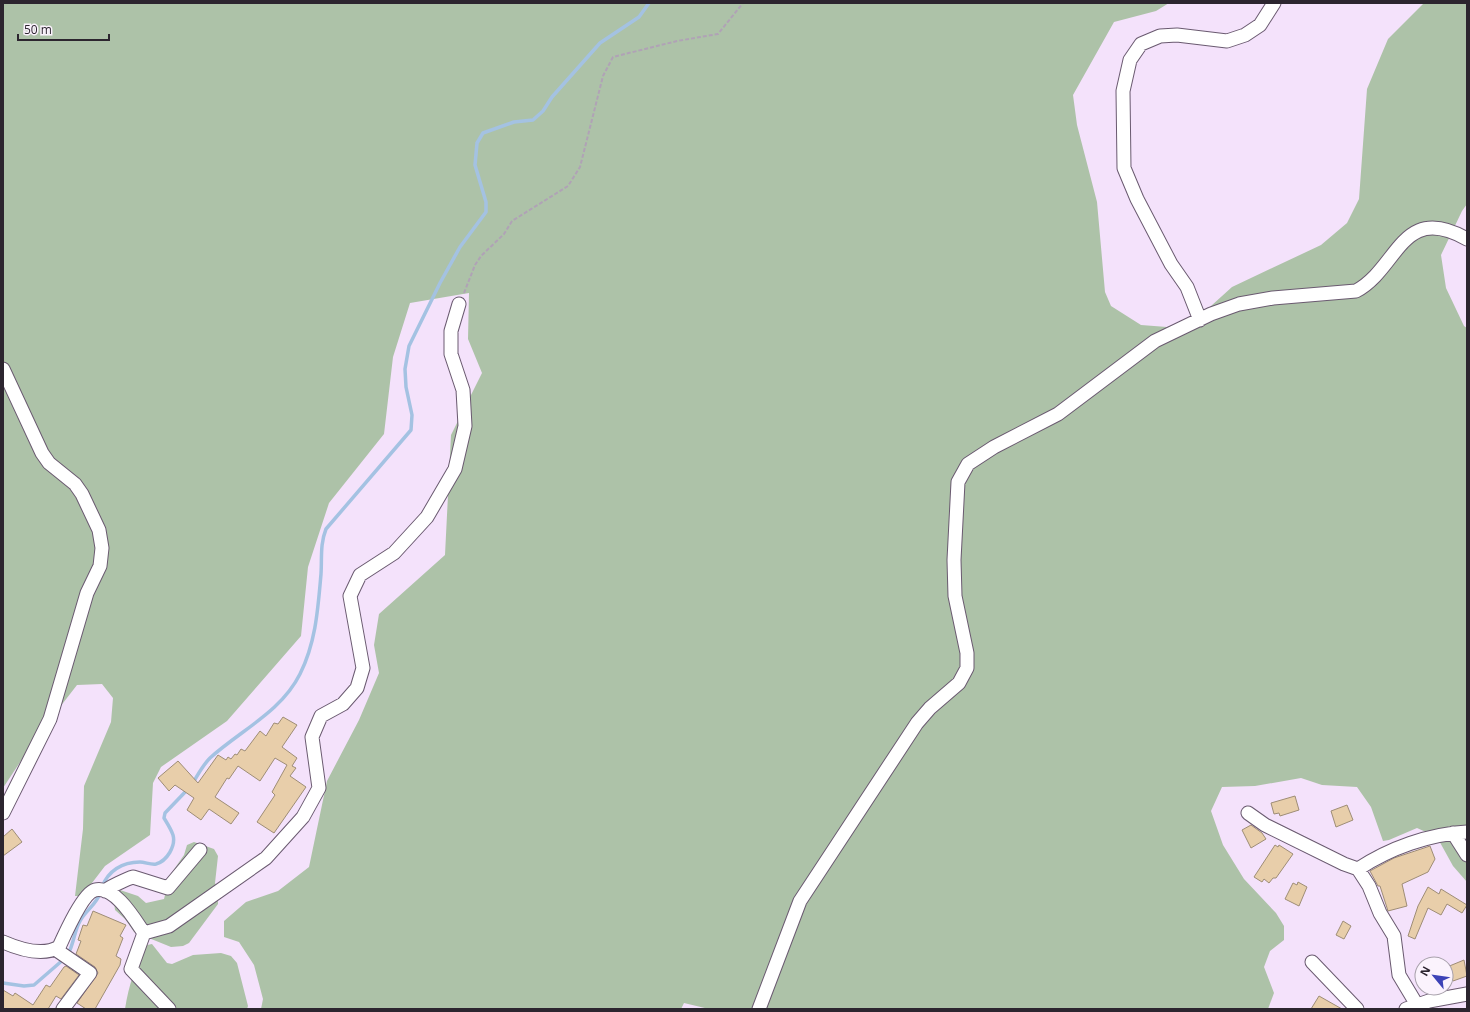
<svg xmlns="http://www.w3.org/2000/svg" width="1470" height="1012" font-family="'Open Sans',sans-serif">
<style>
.green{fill:#adc2a8}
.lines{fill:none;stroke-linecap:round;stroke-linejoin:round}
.stream{stroke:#a4c2e2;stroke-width:3.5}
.building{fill:#e8ceaa;stroke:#9e8d76}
.minor-casing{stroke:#6a5a70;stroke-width:15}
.path{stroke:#b0a2b6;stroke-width:2;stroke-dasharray:4 2;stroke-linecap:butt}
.minor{stroke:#fff;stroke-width:13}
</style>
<rect width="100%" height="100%" fill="#f4e2fb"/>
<path class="green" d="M3 3H1169L1156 11 1114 22 1073 95 1077 125 1097 202 1105 292 1111 306 1141 325 1167 327 1201 315 1232 287 1321 245 1347 223 1359 199 1367 89 1388 39 1424 3H1467V204L1462 211 1441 255 1446 288 1464 326 1467 328V882L1453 866 1437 837 1417 828 1389 840 1383 841 1371 807 1357 787 1322 785 1301 778 1255 786 1222 787 1211 811 1223 845 1244 879 1276 913 1284 926V940L1270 951 1264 967 1274 993 1268 1009H709L684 1003 681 1009H261L263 999 254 965 239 942 224 937V921L246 902 278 891 309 867 327 781 359 720 379 673 374 645 379 614 445 555 451 435 482 373 468 339 469 293 410 303 393 357 384 434 329 503 308 567 301 636 227 721 161 767 153 783 150 835 105 866 82 896H75L83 829 84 786 111 722 113 698 102 684 77 685 36 738 3 788Z
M194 842 214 849 218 856 215 883 218 888V904L189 943 183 946 171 947 134 932 125 919 115 910 114 902 120 890 138 896 146 903 164 899 170 875 184 855 187 845Z
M152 944 167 963 172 964 193 955 221 953 231 956 237 963 248 1006 247 1009H125C129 984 135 967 147 945Z"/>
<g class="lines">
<path class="stream" d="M193 783C198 774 203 765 210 758 241 730 281 712 300 674 316 642 318 608 321 574 322 558 320 544 326 529L411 430 412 415 406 387 405 369 409 346 440 283 460 247 486 212V202L475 165 477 143 483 133 514 122 533 120 543 111 552 97 600 43 639 17 649 3
M102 887C108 871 122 862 140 862 145 862 151 865 156 864 167 861 176 846 173 835 171 829 167 823 164 818L165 813 188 789
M68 954C74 944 74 931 80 921 85 911 97 904 100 893
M3 983 24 986 34 985 64 959"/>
</g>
<path class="building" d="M283 717 297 725 282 747 297 758 292 766 296 768 290 776 306 787 274 833 257 822 275 795 272 792 287 765 275 758 260 781 238 766 229 779 227 778 215 797 239 813 231 824 209 809 201 820 187 810 194 798 175 785 169 791 158 778 178 761 198 783 218 755 226 760 228 757 231 759 235 754 237 755 241 749 245 751 260 731 266 736 274 723 278 724Z
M1295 796 1299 810 1280 816 1279 813 1274 814 1271 803Z
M1347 805 1353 820 1336 827 1331 811Z
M1251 825 1262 833 1266 839 1251 848 1242 830Z
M12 829 22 842 3 856V837Z
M1275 845 1278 847 1279 845 1293 854 1276 878H1273L1269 883 1264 879 1262 882 1254 877Z
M1430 846 1435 859 1428 872 1402 884 1407 906 1388 911 1380 886H1378L1370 871 1394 858Z
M1298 882 1307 887 1299 906 1285 899 1293 883 1297 885Z
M1428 887 1439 894 1441 889 1467 905 1462 913 1447 904 1441 915 1428 908 1415 939 1408 936 1418 906Z
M93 911 126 925 120 936 123 938 116 956 121 959 120 965 95 1009H86L77 1003 98 973 95 967 76 954 81 941 78 940 83 925 87 926Z
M1343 921 1351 926 1344 939 1336 935Z
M1464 960 1467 976 1453 981 1447 967Z
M66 966 79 975 61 999 56 996 48 1009H3V990L13 996 15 993 33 1005 46 985 50 987 64 967Z
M1319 996 1342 1009H1311Z"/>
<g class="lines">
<defs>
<path id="minor" d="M1200 320 1187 287 1171 264 1137 199 1124 168 1123 91 1130 60 1141 44 1160 36 1177 35 1227 41 1245 35 1260 25 1274 3
M3 369 42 453 49 463 75 484 82 494 99 530 102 548 100 566 87 593 50 719 3 813
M1248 813 1265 825 1344 864 1358 869 1369 886 1380 913 1394 936 1399 975 1417 1005
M1453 833 1467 855
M1358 869C1390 848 1429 834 1467 832
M105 891C107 888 129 878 133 877L168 888 200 850
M144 933 169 926 266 858 303 817 319 788 312 737 321 716 343 704 357 688 363 668 350 596 360 575 394 553 427 517 455 469 465 426 463 390 451 354V331L459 304
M144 933 131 969 169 1009
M3 942C19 949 42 957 59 947 64 936 83 893 95 890 115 885 135 920 144 933
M55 949 90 973 63 1009
M1312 962 1357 1009
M759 1009 800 901 917 723 930 708 959 683 967 668V653L955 596 954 560 958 482 968 464 994 447 1058 414 1155 341 1211 314 1239 304 1273 298 1356 291C1399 268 1401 202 1467 239
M1406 1009 1429 1001 1467 994"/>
</defs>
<use href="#minor" class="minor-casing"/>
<path class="path" d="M464 293 475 265 481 256 504 234 512 221 568 186 580 167 603 76 613 57 677 41 718 34 743 3"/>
<use href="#minor" class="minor"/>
</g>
<rect width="1470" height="1012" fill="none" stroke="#2c252f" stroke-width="8"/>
<g transform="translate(1434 976) rotate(299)"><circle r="19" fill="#fbf3fd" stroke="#a8a1ab"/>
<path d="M0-3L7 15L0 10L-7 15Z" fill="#3d43b7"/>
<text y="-6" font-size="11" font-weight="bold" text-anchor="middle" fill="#2c252f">N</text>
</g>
<path d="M18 34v6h91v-6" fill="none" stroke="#2c252f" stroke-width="2"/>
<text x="24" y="34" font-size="12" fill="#2c252f" stroke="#fbf3fd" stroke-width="3" paint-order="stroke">50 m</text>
</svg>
